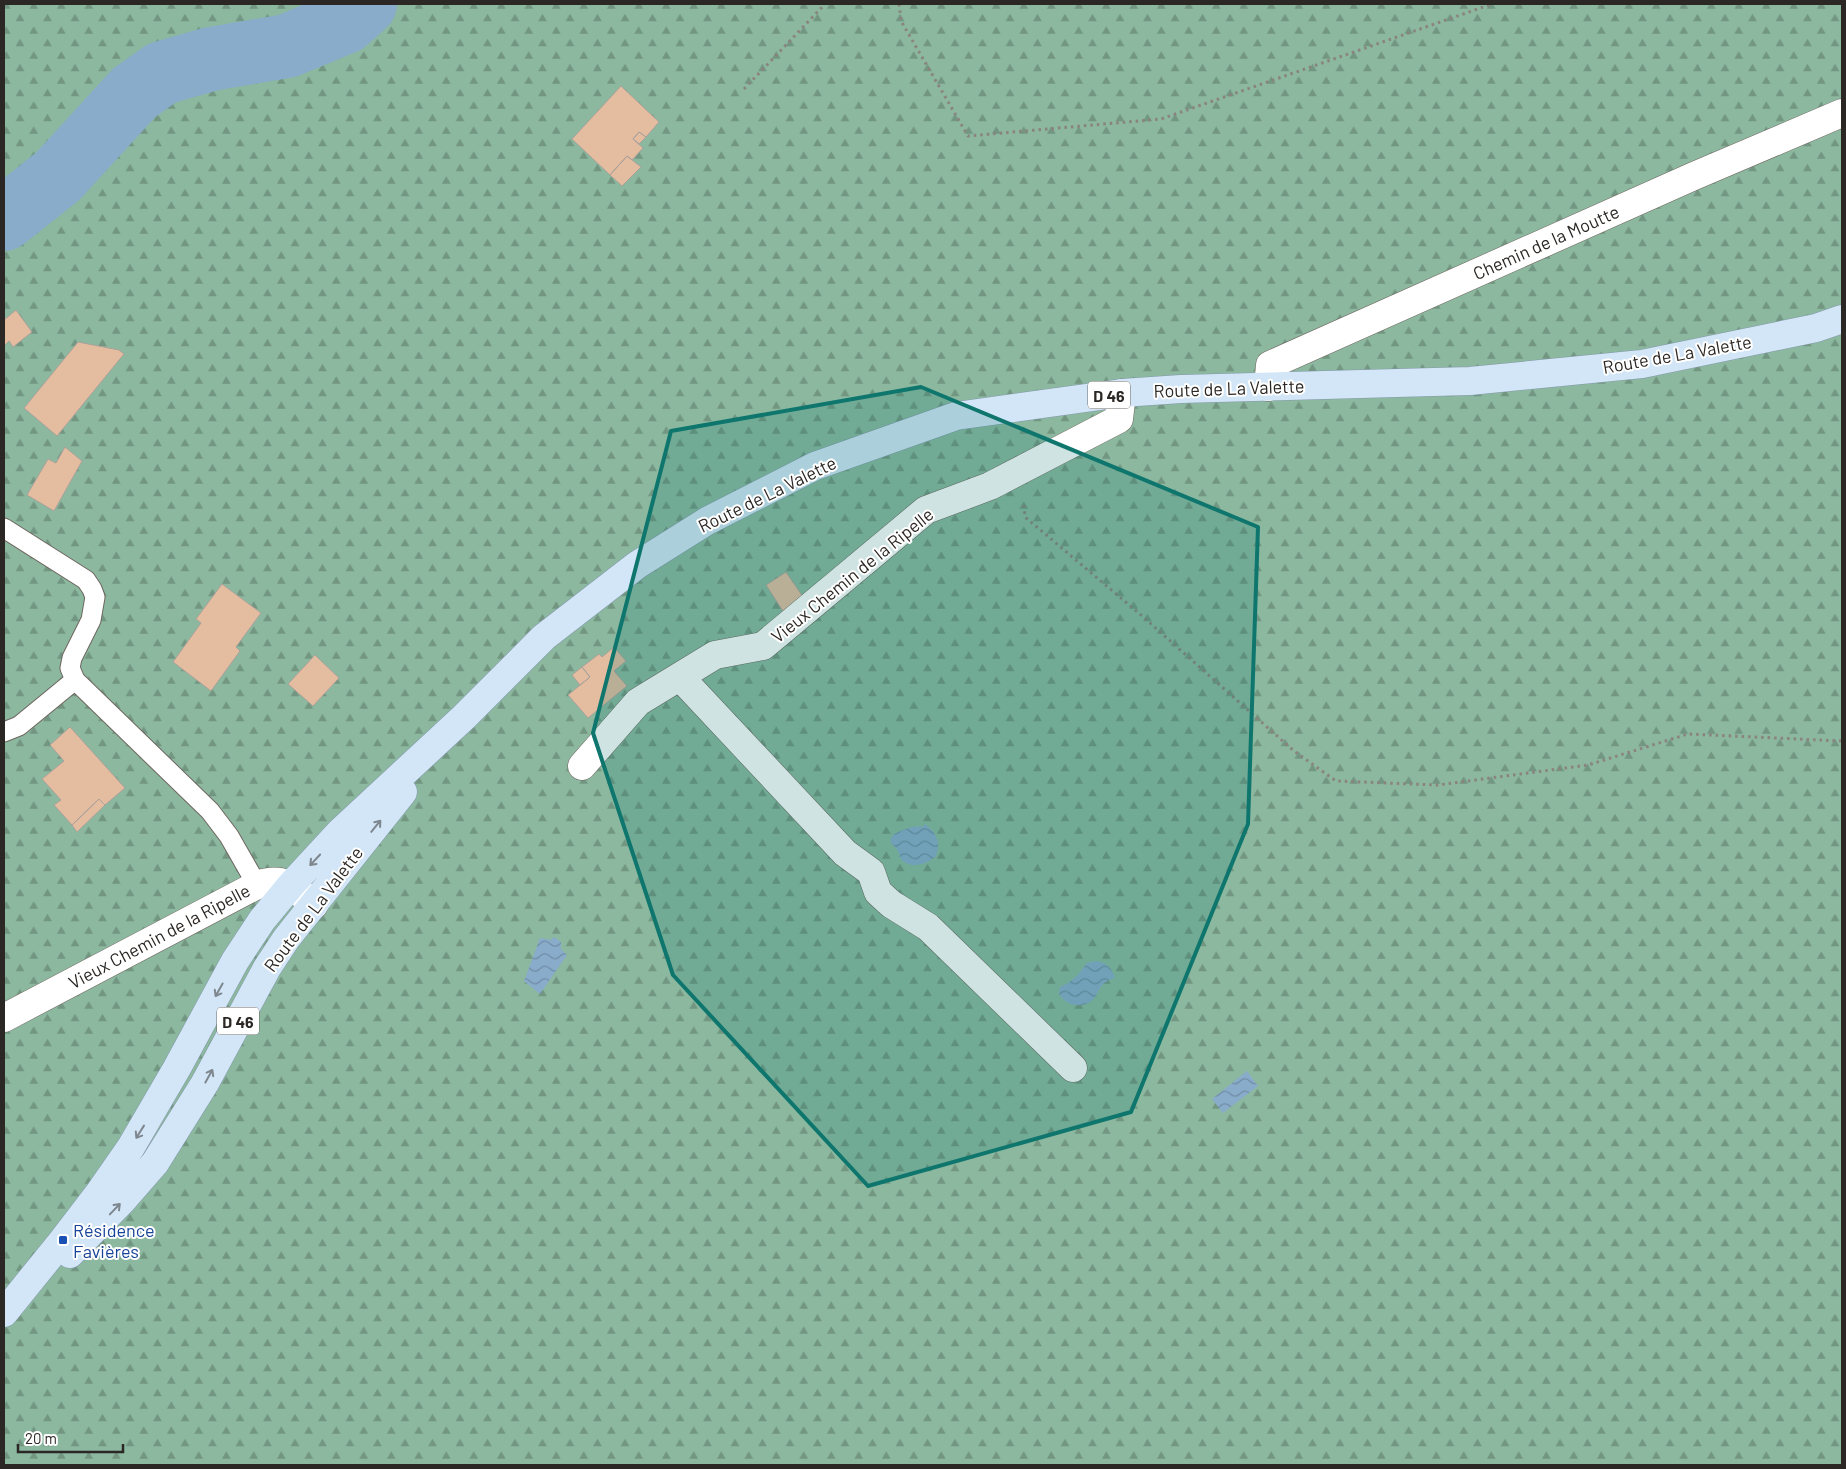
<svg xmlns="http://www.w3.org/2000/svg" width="1846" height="1469" font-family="Barlow,sans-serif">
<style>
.forest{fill:url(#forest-firs)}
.water{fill:url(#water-waves)}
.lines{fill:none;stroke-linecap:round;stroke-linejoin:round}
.river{stroke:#89accb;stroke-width:64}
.building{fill:#e4bda0;stroke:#aba19b}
.lane-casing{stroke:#6e655f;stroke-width:21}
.street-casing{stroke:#6e655f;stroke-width:29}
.primary-casing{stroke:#8499aa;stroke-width:29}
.path{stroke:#8a837e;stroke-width:3;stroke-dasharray:2.5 4;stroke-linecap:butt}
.lane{stroke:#fff;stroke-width:19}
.street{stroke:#fff;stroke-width:28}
.primary{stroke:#d2e6f7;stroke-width:28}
.oneway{stroke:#7e868e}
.marked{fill:#0f766e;fill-opacity:0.2;stroke:#0f766e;stroke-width:4;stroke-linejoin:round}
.transit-dot{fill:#1a4fb4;stroke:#fff;stroke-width:2}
.labels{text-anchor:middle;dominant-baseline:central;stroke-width:4;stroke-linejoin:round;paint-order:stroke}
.shield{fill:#fff;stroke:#6b6866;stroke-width:1}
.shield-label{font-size:16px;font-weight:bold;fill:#2b2724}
.street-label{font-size:18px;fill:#2b2724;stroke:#fff}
.transit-label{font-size:18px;fill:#164399;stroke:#fff;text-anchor:start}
</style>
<defs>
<pattern id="forest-firs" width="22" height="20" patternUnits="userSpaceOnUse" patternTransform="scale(1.25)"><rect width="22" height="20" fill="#8bb89f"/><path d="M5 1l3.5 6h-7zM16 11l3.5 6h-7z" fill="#729681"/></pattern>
<pattern id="water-waves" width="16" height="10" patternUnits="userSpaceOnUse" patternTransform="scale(1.25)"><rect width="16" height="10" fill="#89accb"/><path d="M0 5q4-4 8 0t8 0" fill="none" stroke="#708ca5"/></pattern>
</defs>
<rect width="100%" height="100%" fill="#faf0e9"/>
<path class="forest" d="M4 4H1842V1465H4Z"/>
<path class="water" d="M925 824C937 833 941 843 936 856 928 864 910 870 901 859 899 856 899 851 896 848 895 846 892 845 891 843V838L894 834C904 830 911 825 923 827Z
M554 937 561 942V949L567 955 540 994 524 981 540 938 551 940Z
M1096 961C1107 963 1112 968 1115 978 1096 983 1101 994 1090 1002 1079 1009 1065 1004 1059 994L1060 987C1075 980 1077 976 1087 963Z
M1247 1071 1258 1086 1223 1113 1212 1099Z"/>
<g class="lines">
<path class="river" d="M4 219 58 176 134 93 162 73 211 59 287 46 345 22 365 4"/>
</g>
<path class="building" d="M621 86 659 122 646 137 639 132 633 139 643 148 632 160 627 156 610 175 572 139Z
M639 132 646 137 639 144 633 139Z
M627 156 641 167 622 186 610 175Z
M16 310 32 332 13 347 9 341 4 346V320Z
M78 342 119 350 124 354 57 436 24 408Z
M65 447 82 461 54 511 27 495 48 459 56 463Z
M786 572 806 601 784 613 766 585Z
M222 584 261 613 236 647 240 651 211 691 173 662 201 623 196 619Z
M614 647 626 661 614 671 627 686 588 718 568 695 590 677 582 667 599 654 602 657Z
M315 655 339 678 313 706 288 684Z
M582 667 590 677 580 685 572 675Z
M70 727 125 788 105 805 99 799 72 825 54 805 61 800 42 779 64 761 50 745Z
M99 799 105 805 77 832 72 825Z"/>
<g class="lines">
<defs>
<path id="lane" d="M4 528 86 580 92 589 95 597 91 620 72 658 70 668 75 680 210 811 229 836 257 885
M4 732 19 726 75 680"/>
<path id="street" d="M1268 387 1270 365 1694 176 1842 113
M680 677 845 853 871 872 878 892 891 904 928 927 1073 1068
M582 766 638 702 715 655 763 646 926 510 990 486 1119 419 1122 393
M4 1018 257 885C284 875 295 888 314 905"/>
<path id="primary" d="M70 1254 121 1202 155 1163 205 1083 267 968 286 939 403 792
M4 1313 63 1240 99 1193 131 1147 177 1068 235 961 262 920 291 885 340 832 464 717 544 637 637 565 707 521 815 466 956 416 1122 393 1181 389 1470 381 1642 364 1816 328 1842 319"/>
</defs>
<use href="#lane" class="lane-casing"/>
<use href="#street" class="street-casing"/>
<use href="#primary" class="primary-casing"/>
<path class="path" d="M899 4 901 21 968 136 1161 119 1492 4
M744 89 825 4
M1024 505 1025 517 1141 615 1294 751 1336 781 1438 785 1588 765 1688 734 1842 741"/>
<use href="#lane" class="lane"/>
<use href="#street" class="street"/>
<use href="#primary" class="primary"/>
</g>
<defs><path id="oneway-shaft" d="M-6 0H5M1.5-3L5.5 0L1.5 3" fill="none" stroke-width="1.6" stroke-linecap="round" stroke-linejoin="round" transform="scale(1.25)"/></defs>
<g class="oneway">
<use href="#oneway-shaft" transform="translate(376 826) rotate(-51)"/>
<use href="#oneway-shaft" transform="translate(315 860) rotate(133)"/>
<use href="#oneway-shaft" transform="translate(219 990) rotate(119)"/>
<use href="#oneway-shaft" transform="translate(209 1076) rotate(-61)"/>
<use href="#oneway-shaft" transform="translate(140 1132) rotate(122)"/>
<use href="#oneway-shaft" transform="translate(115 1209) rotate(-46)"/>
</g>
<path class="marked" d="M921 387 1258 527 1248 824 1131 1112 868 1186 673 975 593 733 671 431Z"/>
<rect class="transit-dot" x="58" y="1235" width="10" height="10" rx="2.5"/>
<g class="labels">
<g class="shield">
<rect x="1088" y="381.5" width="42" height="27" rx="4"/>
<rect x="217" y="1007.5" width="42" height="27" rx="4"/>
</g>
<g class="shield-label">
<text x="1109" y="395">D 46</text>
<text x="238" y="1021">D 46</text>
</g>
<g class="street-label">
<text transform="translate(1546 242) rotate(-24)">Chemin de la Moutte</text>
<text transform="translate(1677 354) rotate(-10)">Route de La Valette</text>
<text transform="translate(1229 388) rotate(-2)">Route de La Valette</text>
<text transform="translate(767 494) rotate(-26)">Route de La Valette</text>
<text transform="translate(852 575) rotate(-39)">Vieux Chemin de la Ripelle</text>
<text transform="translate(313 909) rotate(-53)">Route de La Valette</text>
<text transform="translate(159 936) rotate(-28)">Vieux Chemin de la Ripelle</text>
</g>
<g class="transit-label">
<text x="73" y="1230">Résidence<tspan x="73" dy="21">Favières</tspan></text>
</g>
</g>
<rect width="1846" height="1469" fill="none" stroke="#2b2724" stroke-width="10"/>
<path d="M18 1444v8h105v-8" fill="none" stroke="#2b2724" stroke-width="2.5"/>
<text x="25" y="1444" font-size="15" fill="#2b2724" stroke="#ffffff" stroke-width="4" paint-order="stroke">20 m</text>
</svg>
